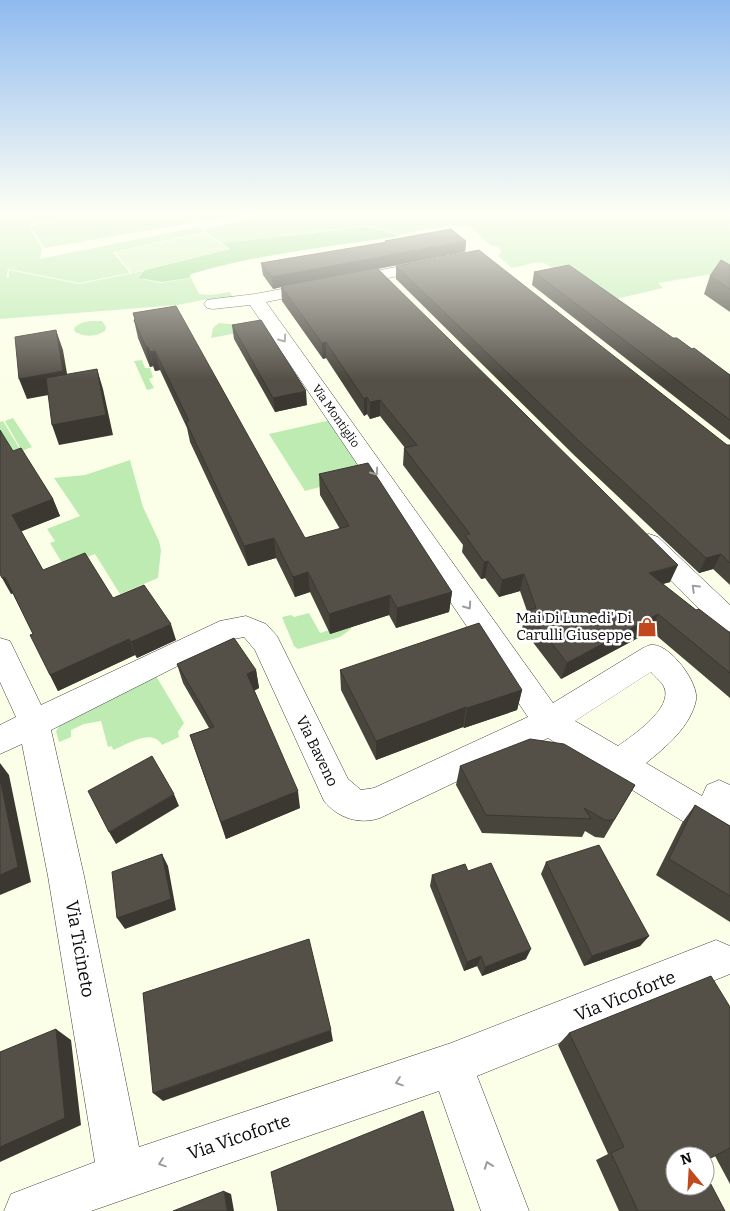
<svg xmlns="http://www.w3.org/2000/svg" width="730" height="1211" font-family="Bitter,serif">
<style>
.green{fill:#bdebb1}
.forest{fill:#9adc8f}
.pitch{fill:#d3f1c3}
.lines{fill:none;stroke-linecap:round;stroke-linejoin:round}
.minor-casing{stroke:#3e3e3e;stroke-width:1}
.minor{fill:#fff;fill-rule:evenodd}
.wall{fill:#48453d}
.shaded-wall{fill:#3b3832}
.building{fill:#545047;stroke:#3b3832}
.oneway{stroke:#9d9d9d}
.labels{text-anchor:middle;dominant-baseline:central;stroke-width:5;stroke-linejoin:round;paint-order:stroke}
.far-street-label{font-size:12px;fill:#0b0b0b;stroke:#fff}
.poi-label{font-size:15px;fill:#0b0b0b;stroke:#fff;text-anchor:end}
.street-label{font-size:15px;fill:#0b0b0b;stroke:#fff}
.near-street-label{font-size:18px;fill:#0b0b0b;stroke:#fff}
</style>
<rect width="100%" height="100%" fill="#fcffe8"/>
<path class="green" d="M0 211H257L258 212 45 248 30 226 66 219 28 225 42 249 40 259 197 227 204 232 113 252 130 273 79 283 9 269 30 261 8 269 6 278 9 277V270L79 284 144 271 137 278 161 283 191 278 199 294 210 295 230 292 233 297 202 300 178 305 0 319Z
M278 211H730V271L658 283 663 288 607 301 544 263C534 261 522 267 512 268L498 256 501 251 499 247 491 246 471 227 466 225 447 226 398 235 381 228 364 226 222 243 203 230Z
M95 321H102L106 327 105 331C96 337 85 337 75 332L74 328C80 322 87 321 95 321Z
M219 323 262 327 264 328 211 338 213 328Z
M142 360 145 368H150L153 377 149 379 154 388 147 390 134 361Z
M13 418 32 447 22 451 5 421Z
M331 420 369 474 305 491 269 434Z
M3 421 21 451 7 456 0 437V422Z
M130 460 143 507 159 541 161 550 158 578 120 594 95 554 64 566 50 543 55 541 47 529 80 516 54 478 85 475Z
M309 613 320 633 352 623 351 629 340 637 298 649 294 646 282 617 291 615 294 617Z
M156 676 184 723 178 732 179 737 162 745C152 727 126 745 113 750L112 746 108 747 101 721 84 724 71 730V737L59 742 56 731 61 724Z"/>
<path class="forest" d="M364 227 380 229 399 236C329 247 258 254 191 274L189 278 162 282 138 278 145 270 230 249 222 243Z"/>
<path class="pitch" d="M204 233 229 249 132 273 115 252Z"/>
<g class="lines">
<defs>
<path id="minor" d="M433 260 439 262 441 265 439 268 266 302 553 703 643 648C646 647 650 644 654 645 671 646 699 683 696 700 691 726 666 747 646 763L702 796 707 785 719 780 730 785V848L718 843 548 738 380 818C359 825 338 818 324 801L255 650 244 637 229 640 51 730 84 876 139 1147 451 1043 716 940 730 946V974L477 1076 529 1211H481L439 1091 91 1211H4L11 1194 95 1162 48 876 22 744 0 754V725L16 717 0 682V638L10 641 41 705 220 621 246 616 266 624 277 636 348 779 361 790 374 788 528 717 250 305 213 309 207 308 204 304 207 300 213 299 255 294ZM651 672C655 677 662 682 664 687 674 708 632 736 618 746L575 721Z
M649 534 658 537 730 605V633L720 630 640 549 636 543 640 537Z"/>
</defs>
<use href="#minor" class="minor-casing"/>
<use href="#minor" class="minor"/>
</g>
<path class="wall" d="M385 241H466L465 252 377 269 670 582 662 584 696 610 729 632H730V698L651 631 561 679 522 628 527 611 520 591 499 597 485 578 481 579 462 552 463 545 403 465 404 448H405L380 416 370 419 367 414 364 416 326 358 323 359 282 301 281 287 273 289 263 275 261 263 385 243Z
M730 265V312L704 294 710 276Z
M396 266 727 445H730V585L713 569 699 573 575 456 396 279Z
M534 272 673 338 692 349 730 375V440L532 285Z
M133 313 305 538 340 529 320 495 319 474 452 592 449 612 396 628 389 615 330 634 310 592 295 597 276 558 248 566 190 442 187 428 160 370 155 371 153 366 150 367 138 338 134 320 135 319Z
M232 325 307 405 275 412 234 339Z
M13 451 53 499 60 516 21 531 43 570 113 598 176 640 137 658 135 655 58 691 50 675 33 634 13 593 11 594Z
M177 664 256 670 259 688 254 691 300 808 226 839 190 735 209 728 183 683Z
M340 670 522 690 517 710 464 728 463 727 376 760 341 690Z
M460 766 635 785 604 838 595 837 585 831 582 837 482 833 456 785Z
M695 805 730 826V922L656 875 682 823Z
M546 862 649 936 640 946 584 966 541 874Z
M468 871 526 959 482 976 477 966 464 971 430 886 432 875Z
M730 1007V1184L715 1156H675L725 1211H619L596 1160 608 1154 558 1045 569 1033Z"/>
<path class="shaded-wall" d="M466 241 465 252 282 287 281 286V287L273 289 272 277Z
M56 330 63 350 70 391 27 399 19 379Z
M326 342V358L323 359 322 343Z
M146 347H148L153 366 150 367Z
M155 351 160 370 155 371 150 352Z
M97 369 103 389 113 435 59 445 52 425Z
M306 391 307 405 275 412 273 398Z
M367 397V414L364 416V399Z
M380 400V416L370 419V402Z
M53 499 60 516 20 532 12 515Z
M274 538 276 558 248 566 244 546Z
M721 554 713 569 699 573 706 558Z
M488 561 485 578 481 579 484 562Z
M678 565 670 582 642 590 649 573Z
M308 572 310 592 295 597 293 577Z
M524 574 520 591 499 597 502 580Z
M5 577 14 593 11 594 2 578Z
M452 592 449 612 396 628 397 608Z
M390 595 389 615 330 634 329 614Z
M658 614 651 631 561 679 567 663Z
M171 624 176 640 137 658 131 642Z
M129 639 135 655 58 691 50 675Z
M256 670 259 688 250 692 247 674Z
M522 690 517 710 464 728 467 708Z
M466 707 463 727 376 760V741Z
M0 763 9 775 31 882 0 895Z
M298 791 300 808 226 839 221 822Z
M174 794 179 806 116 844 109 832Z
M162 854 168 866 176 910 125 929 117 918Z
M649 936 640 946 584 966 592 956Z
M531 949 526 959 482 976 485 967Z
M481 956 477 966 464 971 467 962Z
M56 1029 71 1040 81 1125 0 1162V1147Z
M331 1030 333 1041 163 1101 153 1093Z
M224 1191 231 1194 234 1211H227Z"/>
<path class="building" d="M451 229 466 241 272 277 261 263 387 242 385 241Z
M479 250 727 445H730V563L721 554 706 558 579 441 396 266Z
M721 260 730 265V289L710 276Z
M569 265 673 338H677L692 349 694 348 730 375V420L534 272Z
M377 268 678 565 649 573 696 610 699 609 729 632H730V673L658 614 567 663 527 611 536 608 524 574 502 580 488 561 484 562 465 535 470 534 404 448 417 445 380 400 370 402 367 397 364 399 326 342 322 343 281 286Z
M176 306 305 538 349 526 319 474 368 463 452 592 397 608 390 595 329 614 308 572 293 577 274 538 244 546 186 422 189 421 155 351 150 352 148 347H146L134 320 135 319 133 313Z
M261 320 306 391 273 398 232 325Z
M56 330 63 371 19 379 15 337Z
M97 369 106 415 52 425 46 378Z
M0 430 13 451 21 448 53 499 12 515 43 570 85 553 113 598 144 585 171 624 131 642 129 639 50 675 30 635 33 634 5 577 2 578 0 574Z
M479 623 522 690 467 708 466 707 376 741 340 670Z
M234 638 256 670 247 674 298 791 221 822 190 735 214 727 177 664Z
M530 739 564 744 635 785 614 820H605L584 808 591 819 486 815 460 766Z
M152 756 174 794 109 832 88 791Z
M0 778 18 867 0 875Z
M695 805 730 826V896L669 859Z
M599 845 649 936 592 956 546 862Z
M162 854 171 899 117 918 112 872Z
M491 863 531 949 485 967 481 956 467 962 432 875 465 864 468 871Z
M309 939 331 1030 153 1093 143 993Z
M711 976 730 1007V1148L705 1161V1156H675V1186H705V1173L725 1211H638L611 1153 624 1147 569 1033Z
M56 1029 65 1118 0 1147V1052Z
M423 1111 454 1211H278L271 1172Z
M224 1191 227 1211H173Z"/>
<defs><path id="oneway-chevron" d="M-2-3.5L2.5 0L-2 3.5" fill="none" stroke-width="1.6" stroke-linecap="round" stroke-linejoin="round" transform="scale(1.25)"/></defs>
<g class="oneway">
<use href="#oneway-chevron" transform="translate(283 339) rotate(55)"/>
<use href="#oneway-chevron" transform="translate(375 472) rotate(55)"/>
<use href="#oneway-chevron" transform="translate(695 588) rotate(-136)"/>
<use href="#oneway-chevron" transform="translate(468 606) rotate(55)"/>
<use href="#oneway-chevron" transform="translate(399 1082) rotate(161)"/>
<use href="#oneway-chevron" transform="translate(162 1163) rotate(161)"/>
<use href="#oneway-chevron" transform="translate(488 1165) rotate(-110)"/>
</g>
<linearGradient id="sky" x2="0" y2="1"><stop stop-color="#8fbaef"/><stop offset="0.56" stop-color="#fefff5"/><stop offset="1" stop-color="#fefff5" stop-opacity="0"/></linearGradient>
<rect width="730" height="380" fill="url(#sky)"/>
<defs>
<symbol id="shop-bare" viewBox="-9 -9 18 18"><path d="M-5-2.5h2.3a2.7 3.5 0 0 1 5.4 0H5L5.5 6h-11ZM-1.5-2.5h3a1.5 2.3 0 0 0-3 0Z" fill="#c1491d" stroke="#fff" stroke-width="2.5" paint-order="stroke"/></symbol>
</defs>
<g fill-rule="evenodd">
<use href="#shop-bare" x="633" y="613" width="28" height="28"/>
</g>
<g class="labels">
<g class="far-street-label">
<text transform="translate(336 416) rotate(55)">Via Montiglio</text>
</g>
<g class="poi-label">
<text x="632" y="618">Mai Di Lunedi' Di<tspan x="632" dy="17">Carulli Giuseppe</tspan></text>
</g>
<g class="street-label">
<text transform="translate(317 751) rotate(64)">Via Baveno</text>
</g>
<g class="near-street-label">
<text transform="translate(80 949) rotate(80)">Via Ticineto</text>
<text transform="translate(625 996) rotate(-22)">Via Vicoforte</text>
<text transform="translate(239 1137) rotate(-19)">Via Vicoforte</text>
</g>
</g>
<g transform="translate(690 1171) rotate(342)"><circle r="24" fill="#ffffff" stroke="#9d9d9d"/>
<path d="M0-4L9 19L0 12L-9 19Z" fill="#c1491d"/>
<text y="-8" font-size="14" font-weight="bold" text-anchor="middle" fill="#0b0b0b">N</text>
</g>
</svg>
